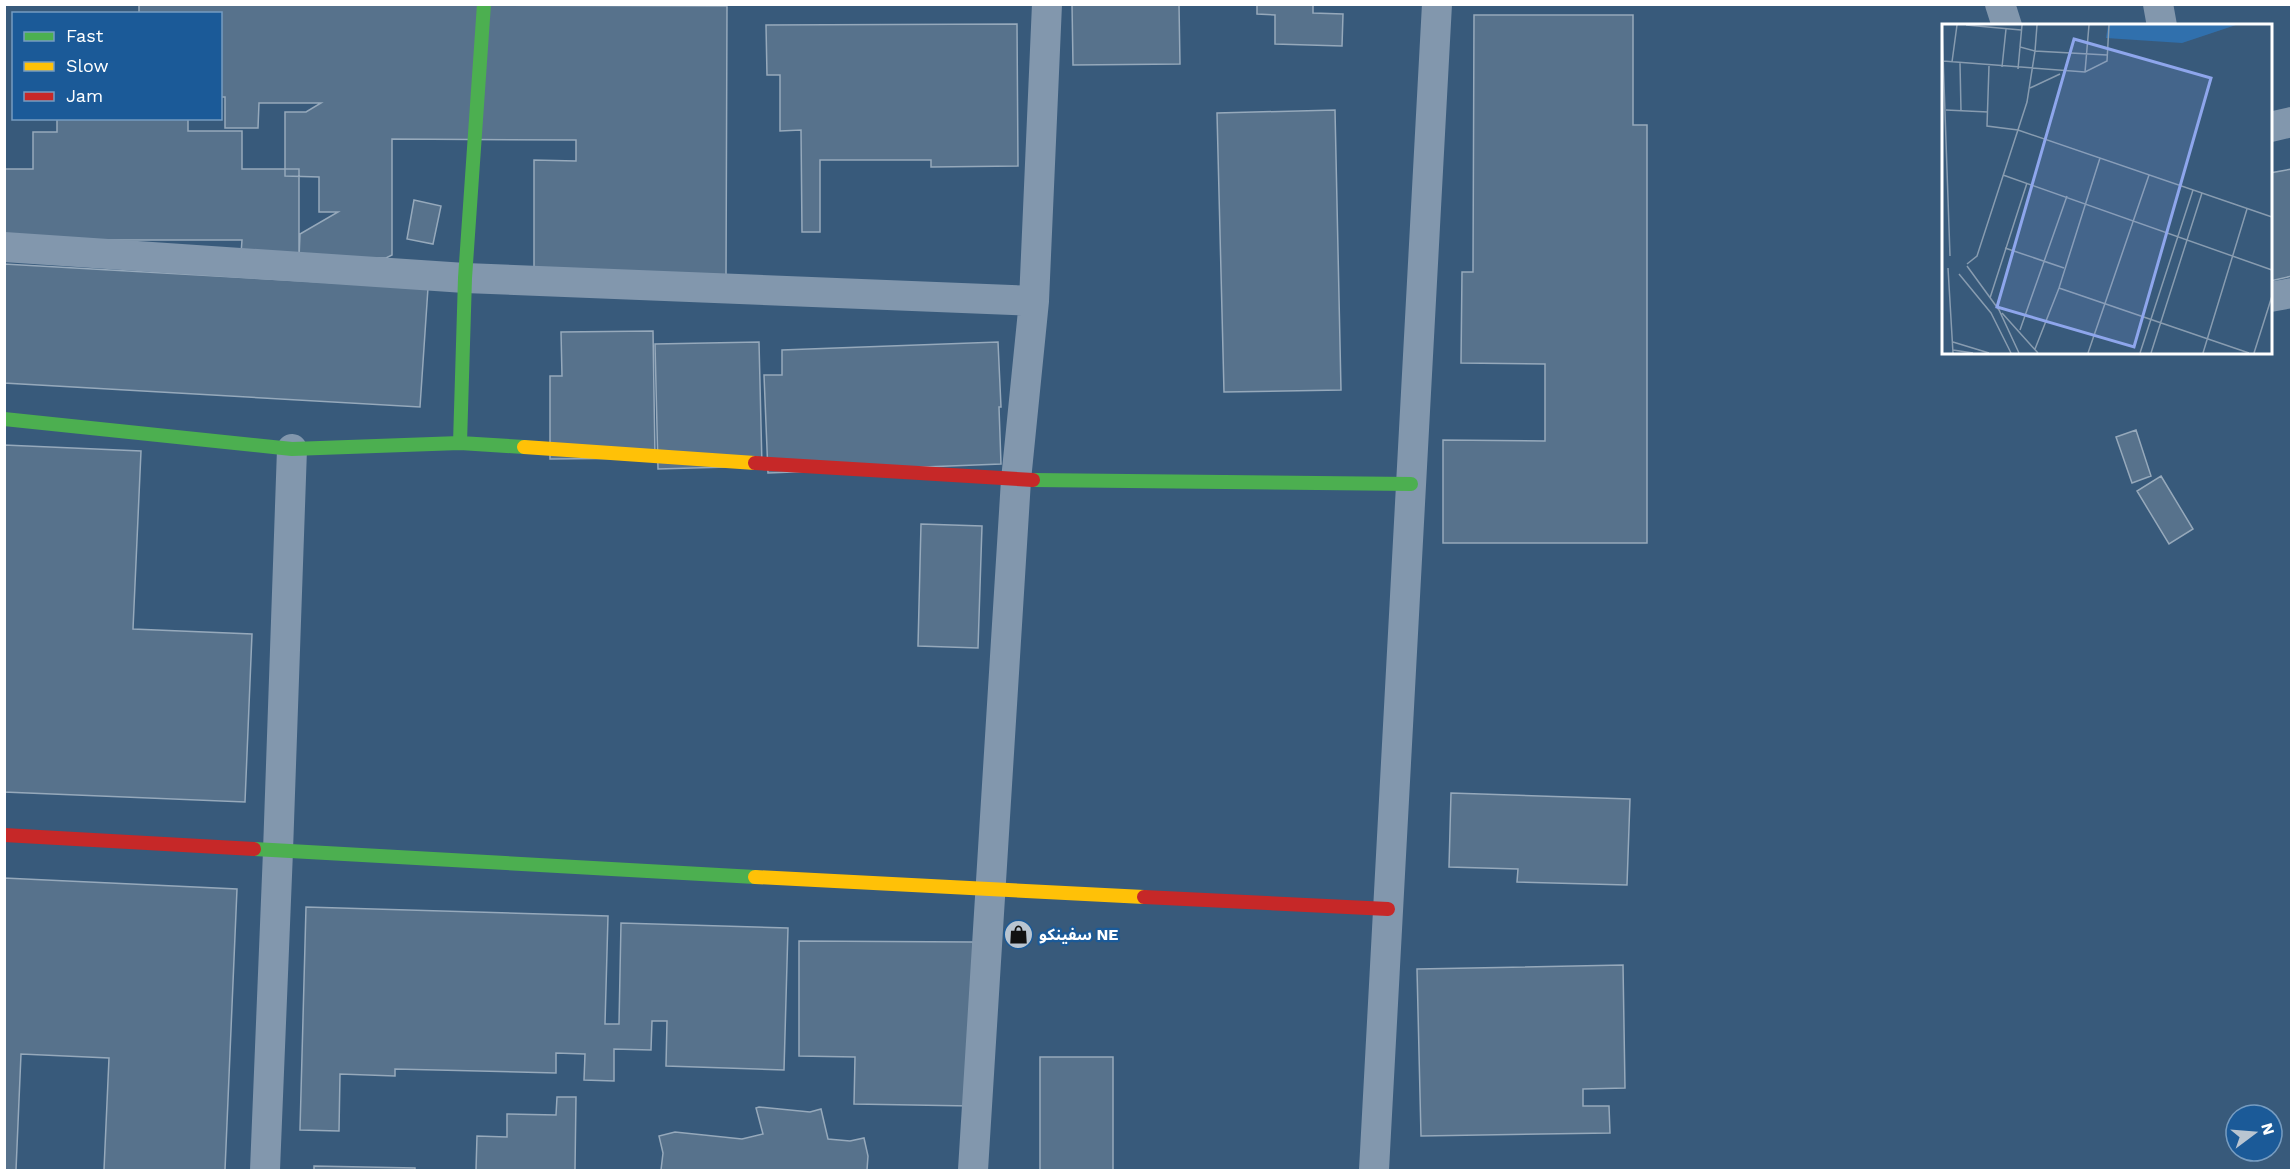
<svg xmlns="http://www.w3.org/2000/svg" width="2296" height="1175" font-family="'Work Sans','Noto Sans Arabic',sans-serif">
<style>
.building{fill:#57728c;stroke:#96a9bb;stroke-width:1.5}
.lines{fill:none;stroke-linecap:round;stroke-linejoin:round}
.street{stroke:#8297ad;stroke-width:30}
.fast{stroke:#4caf50;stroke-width:14}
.slow{stroke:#ffc107;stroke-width:14}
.jam{stroke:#c62828;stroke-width:14}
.labels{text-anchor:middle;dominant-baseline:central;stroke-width:4.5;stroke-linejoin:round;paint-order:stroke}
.poi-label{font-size:16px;font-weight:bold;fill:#fff;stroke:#1b5a98;text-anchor:start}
.inset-road{fill:none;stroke:#889cb0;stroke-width:1.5}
.view{fill:#8ea6ec;fill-opacity:0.15;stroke:#8ea6ec;stroke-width:3}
.inset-edge{fill:none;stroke:#fff;stroke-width:3}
</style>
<rect width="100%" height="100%" fill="#385a7b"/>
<path class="building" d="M139 4 727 6 726 280 534 279V160L576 161V140L392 139V255L386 258H299L300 234 338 212H319V177L285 176V112H306L321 103H259L258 128H225V97H220V14H139Z
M1072 4H1179L1180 64 1073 65Z
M1257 4H1313V13L1343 14 1342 46 1275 44V15L1257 14Z
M1474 15H1633V125H1647V543H1443V440L1545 441V364L1461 363 1462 272H1473Z
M1017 24 1018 166 931 167V160H820V232H802L801 130 780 131V75H767L766 25Z
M1335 110 1341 390 1224 392 1217 113Z
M57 118H188V131H242V169H299V254H241L242 240H4V169H33V132H57Z
M2292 169V276L2270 281V173Z
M414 200 441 206 433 244 407 239Z
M4 264 428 288 420 407 4 383Z
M653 331 655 458 550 459V376H562L561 332Z
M759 342 762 466 658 469 655 344Z
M998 342 1001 407H999L1001 464 768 473 764 375H782V350Z
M2136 430 2151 476 2132 483 2116 437Z
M4 445 141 451 133 629 252 634 245 802 4 792Z
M2161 476 2193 529 2169 544 2137 491Z
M921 524 982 526 978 648 918 646Z
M1451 793 1630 799 1627 885 1517 882 1518 869 1449 867Z
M4 878 237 889 225 1170H104L109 1058 21 1054 16 1170H4Z
M306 907 608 916 605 1024H619L621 923 788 928 784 1070 666 1066 667 1021H652L651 1050 614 1049V1081L584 1080 585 1054 556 1053V1073L395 1069V1076L340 1074 339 1131 300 1130Z
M799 941 973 942 971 1106 854 1104 855 1057 799 1056Z
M1623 965 1625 1088 1583 1089V1106H1609L1610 1133 1421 1136 1417 969Z
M1040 1057H1113V1170H1040Z
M557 1097H576L575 1170H476L477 1136 507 1137V1114L556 1115Z
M759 1107 810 1112 821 1109 828 1139 850 1141 864 1138 868 1156 867 1170H661L663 1153 659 1136 675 1132 742 1139 763 1134 756 1108Z
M314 1166 415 1168V1170H314Z"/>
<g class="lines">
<path class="street" d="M2000 4 2007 26
M2158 4 2162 26
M2270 127 2292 122
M4 247 465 278 1034 301
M2270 297 2292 293
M265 1170 278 851 292 449
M973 1170 1016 480 1034 301 1047 4
M1374 1170 1437 4"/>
<path class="fast" d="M4 419 292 449 460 443 524 447
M460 443 465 278 484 4
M1033 480 1411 484
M254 849 755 877"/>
<path class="slow" d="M524 447 755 463
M755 877 1144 897"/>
<path class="jam" d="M755 463 1033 480
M4 835 254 849
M1144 897 1388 909"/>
</g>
<defs>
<symbol id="shop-disc" viewBox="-11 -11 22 22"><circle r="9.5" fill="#b9c5d1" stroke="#1b5a98"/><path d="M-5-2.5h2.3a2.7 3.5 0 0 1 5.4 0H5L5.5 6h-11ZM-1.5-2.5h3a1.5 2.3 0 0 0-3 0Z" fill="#111"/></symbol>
</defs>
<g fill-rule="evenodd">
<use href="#shop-disc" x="1002" y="918" width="33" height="33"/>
</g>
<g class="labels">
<g class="poi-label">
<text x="1039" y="934">سفينكو NE</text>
</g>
</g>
<g transform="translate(1942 24)">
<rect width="330" height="330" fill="#385a7b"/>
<path d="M166 1H294L240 19 164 14Z" fill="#3070ad"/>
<path class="inset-road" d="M24 1 79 6M95 1 93 27 165 31M0 2 8 232M1 37 143 48 165 37 167 1M10 38 15 1M18 39 19 87M47 42 45 102 76 106 330 193M60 43 64 5M76 45 78 23M143 48 147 1M88 64 118 50M4 86 46 88M61 151 330 246M63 224 122 244M25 240 35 232 85 78 93 27 78 23 80 1M25 242 57 286 77 329M6 244 11 329M17 250 49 289 69 329M117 264 307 329M48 274 85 159M60 289 96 329M78 306 125 172M11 318 47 329M93 325 117 264 158 134M11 326 31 329M146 329 207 151M198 329 251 166M209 329 260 169M261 329 305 185M312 329 330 272"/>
<path class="view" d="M132 15 269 54 192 323 55 283Z"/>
<rect width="330" height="330" class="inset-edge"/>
</g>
<rect width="2296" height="1175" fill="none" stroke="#ffffff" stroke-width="12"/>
<rect x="12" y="12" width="210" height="108" fill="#1b5a98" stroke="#769cc1" stroke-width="1.5"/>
<rect x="24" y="32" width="30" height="9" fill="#4caf50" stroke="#769cc1" stroke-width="1.5"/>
<text x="66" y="42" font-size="18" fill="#ffffff">Fast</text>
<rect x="24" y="62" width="30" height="9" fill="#ffc107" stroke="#769cc1" stroke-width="1.5"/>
<text x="66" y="72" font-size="18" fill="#ffffff">Slow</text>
<rect x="24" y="92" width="30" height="9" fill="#c62828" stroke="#769cc1" stroke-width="1.5"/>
<text x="66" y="102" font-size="18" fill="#ffffff">Jam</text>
<g transform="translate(2254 1133) rotate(74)"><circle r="28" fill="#1b5a98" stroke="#769cc1" stroke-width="1.5"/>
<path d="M0-4.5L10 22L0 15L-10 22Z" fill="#b9c5d1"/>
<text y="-9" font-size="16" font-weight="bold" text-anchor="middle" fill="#ffffff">N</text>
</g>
</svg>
